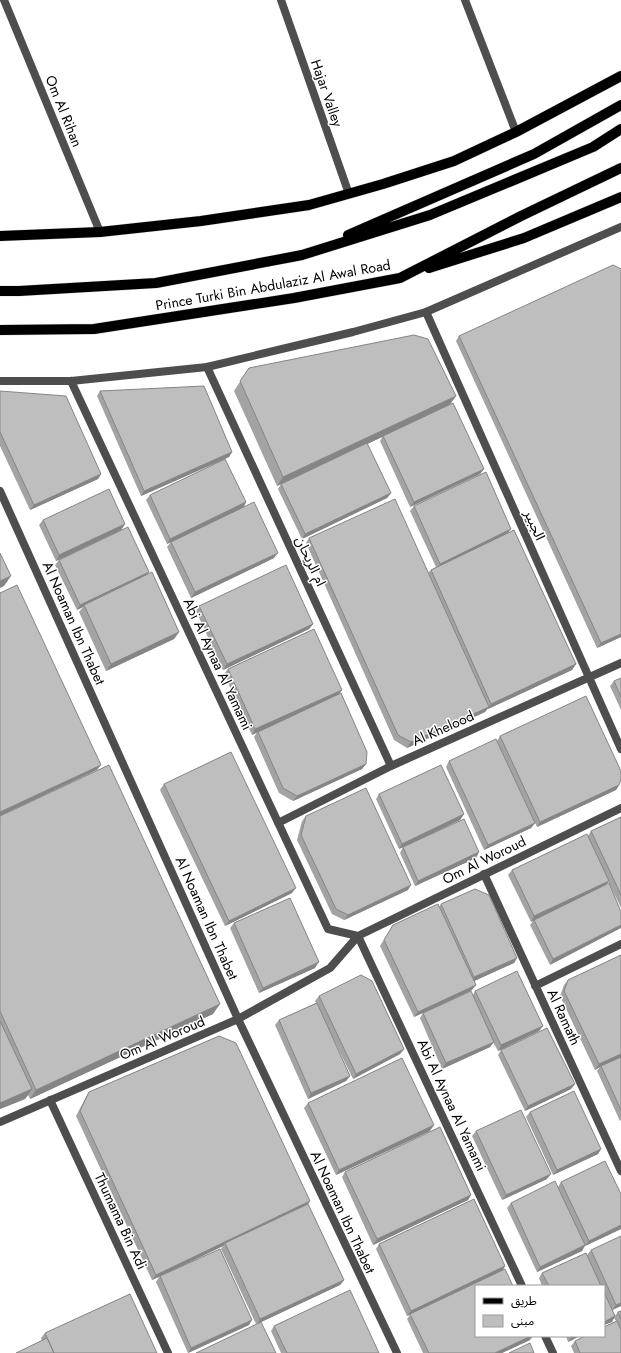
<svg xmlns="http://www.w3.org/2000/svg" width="621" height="1353" font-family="Jost,'Noto Sans Arabic',sans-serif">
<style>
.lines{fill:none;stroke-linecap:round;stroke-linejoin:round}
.primary-casing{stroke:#dbdbdb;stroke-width:11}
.minor{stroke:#4e4e4e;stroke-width:8}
.tertiary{stroke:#4e4e4e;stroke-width:8}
.primary{stroke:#000;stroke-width:10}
.wall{fill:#a3a3a3}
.shaded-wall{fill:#858585}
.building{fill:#bebebe;stroke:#858585}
.labels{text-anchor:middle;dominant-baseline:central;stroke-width:3;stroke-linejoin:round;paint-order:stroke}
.street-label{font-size:14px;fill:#000;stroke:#fff}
</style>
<rect width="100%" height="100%" fill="#fff"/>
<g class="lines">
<defs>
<path id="primary" d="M348 235 534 154 621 105
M0 236 100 232 201 221 309 205 383 184 454 161 516 132 621 76
M429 268 524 238 621 197
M0 291H19L156 283 302 255 430 215 593 147 621 129
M0 330 94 329 294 298 400 278 521 216 621 168"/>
</defs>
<use href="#primary" class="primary-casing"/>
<path class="minor" d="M4 0 100 232
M281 0 349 194
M465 0 516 132
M426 312 621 749
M207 367 391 766
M0 491 238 1019 397 1353
M278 823 391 766 621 663
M484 874 621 1171
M535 986 621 944
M50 1100 168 1353
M0 1122 238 1019 330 968 358 936 328 929 71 381
M522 1286 358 936 621 808
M545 1336 553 1353"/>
<path class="tertiary" d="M0 381H71L207 367 353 332 426 312 621 227"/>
<use href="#primary" class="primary"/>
</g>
<path class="wall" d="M621 269V637L597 648 456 341 459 336Z
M249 368 449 405 484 469 480 474 410 507 380 441 383 436 367 444 391 493 387 498 302 539 278 489 281 484 277 486 234 391Z
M0 391 101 474 98 479 30 510 0 446Z
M100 391 232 452 229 457 141 496 97 396Z
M150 495 246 502 243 508 274 558 191 598 167 547 171 542 167 544 146 500Z
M414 506 508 533 576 664 572 670 488 709V708L485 712 407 748 394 740 306 543 309 538 428 573 431 570 436 567 410 511Z
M43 520 125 524 121 530 56 561 39 525Z
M59 560 147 574 179 632 174 639 106 671 79 612 83 607 77 610 55 565Z
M199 606 313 624 309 629 223 670 196 611Z
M228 669 342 690 338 694 366 764 362 769 293 801 279 793 254 737 257 732 252 735 224 674Z
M621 678V710L610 686 614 681Z
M500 736 619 785 616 790 537 827 535 823 531 828 484 850 446 767 449 761 497 741Z
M164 784 292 893 225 926 160 790Z
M379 794 464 814 460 820 399 849 376 799Z
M0 816 213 1014 30 1099 28 1095 25 1099 0 1109Z
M306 816 408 890 344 920 332 914 297 840 302 821Z
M621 817V908L608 881 550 965 530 925 534 920 531 922 508 875 512 870 588 836 591 831Z
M403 847 476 858 415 886 400 853Z
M441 904 517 958 514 963 474 981 472 990 441 1005 473 995 475 991 543 1026 539 1031 498 1051 493 1042 490 1047 442 1069 420 1018 423 1013 414 1017 380 946 393 925 439 907Z
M234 923 315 968 259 993 230 928Z
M621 955V1120L620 1121 597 1071 600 1067 595 1070 560 996 564 985 568 980Z
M319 996 404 1049 400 1054 353 1079 329 1030 350 1076 346 1081 308 1099 275 1025 279 1020 316 1003 315 1001Z
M501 1050 575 1084 571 1089 525 1111 498 1055Z
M89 1092 308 1204 344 1280 340 1285 261 1322 256 1324 221 1249 223 1246 168 1273 249 1325 188 1353 156 1282 159 1277 152 1280 76 1116 86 1097Z
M308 1103 430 1131 336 1175 304 1108Z
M530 1112 601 1149 598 1154 553 1175 526 1117Z
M476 1131 547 1179 502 1200 472 1136Z
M345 1172 471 1195 468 1200 373 1245 342 1177Z
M561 1182 621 1194V1229L585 1246 582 1251 537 1272 507 1208 511 1203 558 1187Z
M379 1244 505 1266 503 1270 530 1340 502 1353H423L407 1319 410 1315 407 1316 376 1249Z
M591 1250 621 1306 612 1310 615 1316 618 1312 621 1311V1353H574L571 1346 575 1341 616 1321 614 1318 612 1322 604 1325V1286H542L539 1278 542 1273 587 1255Z
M274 1326 379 1353H281L271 1331Z
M45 1333 157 1353 42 1341 41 1338Z
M566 1336H580L568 1342Z"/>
<path class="shaded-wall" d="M456 396 449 406 277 486 283 477Z
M232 452 229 457 141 496 144 491Z
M484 469 480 474 410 507 414 502Z
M101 474 98 479 30 510 34 505Z
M391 493 387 498 302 539 305 534Z
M246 502 243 508 167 544 170 539Z
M125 524 121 530 56 561 59 555Z
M511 529 507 534 436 569 440 564Z
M278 553 274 558 191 598 195 592Z
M149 572 145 577 84 605 83 607 77 610 80 605Z
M11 576 4 586 0 588V581Z
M313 624 309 629 223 670 227 664Z
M179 632 174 639 106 671 111 664Z
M621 634V637L597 648 601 643Z
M576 664 572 670 488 709 491 704Z
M342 690 338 695 252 735 255 729Z
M489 707 485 712 407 748 411 742Z
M366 764 362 769 293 801 297 796Z
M101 765 97 770 0 816V812Z
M619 785 616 790 537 827 540 822Z
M464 814 460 820 399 849 402 844Z
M535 823 531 828 484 850 488 845Z
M479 852 476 858 415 886 418 881Z
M609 881 605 886 531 922 534 916Z
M411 885 408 890 344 920 348 915Z
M296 888 292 893 225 926 229 921Z
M621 925V928L550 965 553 959Z
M517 958 514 963 470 983 474 977Z
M319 962 315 968 259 993 263 988Z
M476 985 472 990 414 1017 418 1012Z
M220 1004 213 1014 30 1099 36 1090Z
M543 1026 539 1031 498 1051 501 1045Z
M494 1042 490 1047 442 1069 446 1063Z
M404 1049 400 1054 353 1079 356 1074Z
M621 1054V1057L601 1066 600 1067 595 1070 599 1064Z
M350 1076 346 1081 308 1099 311 1093Z
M575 1084 571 1089 525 1111 528 1106Z
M32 1089 25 1099 0 1109V1103Z
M434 1125 430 1131 336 1175 339 1170Z
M601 1149 598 1154 553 1175 557 1170Z
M551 1174 547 1179 502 1200 506 1195Z
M471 1195 468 1200 373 1245 377 1239Z
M310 1201 307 1206 225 1243 223 1246 152 1280 156 1275Z
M621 1225V1229L585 1246 589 1241Z
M585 1245 582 1251 537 1272 540 1267Z
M505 1266 502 1271 407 1316 411 1311Z
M344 1280 340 1285 257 1324 260 1319Z
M621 1303V1306L612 1310 616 1305Z
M615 1316 612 1322 604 1325V1322Z
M252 1320 249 1325 188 1353 191 1348Z
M531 1336H533L530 1340 502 1353H495Z
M572 1336H580L568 1342Z"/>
<path class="building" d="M613 265 621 269V634L601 643 459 336Z
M414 335 428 339 456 396 283 477 240 381 249 368Z
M204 386 232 452 144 491 100 391Z
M0 391 66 396 101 474 34 505 0 432Z
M453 403 484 469 414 502 383 436Z
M367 443 391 493 305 534 281 484Z
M225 459 246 502 170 539 150 495Z
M486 472 511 529 440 564 414 506Z
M109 489 125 524 59 555 43 520Z
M395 499 489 707 411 742 398 735 309 538Z
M254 502 278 553 195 592 171 542Z
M128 527 149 572 80 605 59 560Z
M514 530 576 664 491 704 431 570Z
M0 553 11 576 0 581Z
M286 565 313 624 227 664 199 606Z
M152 572 179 632 111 664 84 605Z
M17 585 101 765 0 812V593Z
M314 629 342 690 255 729 228 669Z
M621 678V697L614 681Z
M341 693 367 752 366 764 297 796 283 788 258 732Z
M586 696 621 771V779L619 785 540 822 500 736Z
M496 739 535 823 488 845 449 761Z
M231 752 296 888 229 921 164 784Z
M109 765 220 1004 36 1090 0 1011V816Z
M441 765 464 814 402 844 379 794Z
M366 788 411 885 348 915 336 909 301 835 306 816Z
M621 817V895L591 831Z
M464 819 479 852 418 881 403 847Z
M587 834 609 881 534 916 512 870Z
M609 883 621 912V925L553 959 534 920Z
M475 889 489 895 517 958 474 977 441 904Z
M290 898 319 962 263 988 234 923Z
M438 904 476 985 418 1012 384 940 393 925Z
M621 955V1054L599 1064 564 991 568 980Z
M517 971 543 1026 501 1045 475 991Z
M361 975 372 981 404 1049 356 1074 319 996Z
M471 991 494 1042 446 1063 423 1013Z
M317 1003 350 1076 311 1093 279 1020Z
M0 1021 32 1089 0 1103Z
M547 1028 575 1084 528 1106 501 1050Z
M219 1036 236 1043 310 1201 156 1275 80 1111 89 1092Z
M621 1057V1110L601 1066Z
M402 1058 434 1125 339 1170 308 1103Z
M574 1091 601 1149 557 1170 530 1112Z
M521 1110 551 1174 506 1195 476 1131Z
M440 1127 471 1195 377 1239 345 1172Z
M605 1161 621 1194V1225L589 1241 561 1182Z
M555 1181 585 1245 540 1267 511 1203Z
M474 1199 505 1266 411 1311 379 1244Z
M308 1204 344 1280 260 1319 225 1243Z
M621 1236V1303L616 1305 591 1250Z
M220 1249 252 1320 191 1348 160 1276Z
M586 1253 601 1286H549L542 1273Z
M505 1269 513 1286H476V1336H531L495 1353H429L410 1314Z
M350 1290 379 1353H287L274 1326Z
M604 1292 615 1316 604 1322Z
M130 1294 157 1353H54L45 1333Z
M621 1311V1319L618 1312Z
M617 1321 621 1330V1353H580L575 1341 585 1336H604V1327Z
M261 1322 276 1353H196Z
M47 1338 54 1353H16Z
M530 1343 534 1353H509Z"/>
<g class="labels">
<g class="street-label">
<text transform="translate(327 93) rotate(71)">Hajar Valley</text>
<text transform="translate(64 111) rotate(68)">Om Al Rihan</text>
<text transform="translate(273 285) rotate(-10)">Prince Turki Bin Abdulaziz Al Awal Road</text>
<text transform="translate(535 525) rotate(66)">الجبير</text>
<text transform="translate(311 561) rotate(65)">ام الريحان</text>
<text transform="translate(74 623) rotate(66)">Al Noaman Ibn Thabet</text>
<text transform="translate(218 664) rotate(65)">Abi Al Aynaa Al Yamami</text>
<text transform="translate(443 728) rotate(-24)">Al Khelood</text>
<text transform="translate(484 860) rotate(-26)">Om Al Woroud</text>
<text transform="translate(207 918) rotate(66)">Al Noaman Ibn Thabet</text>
<text transform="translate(564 1017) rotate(65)">Al Ramath</text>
<text transform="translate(162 1038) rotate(-23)">Om Al Woroud</text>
<text transform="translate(452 1105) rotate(65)">Abi Al Aynaa Al Yamami</text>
<text transform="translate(343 1212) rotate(65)">Al Noaman Ibn Thabet</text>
<text transform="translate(121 1221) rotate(65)">Thumama Bin Adi</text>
</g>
</g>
<rect x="475" y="1285" width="130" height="52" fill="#ffffff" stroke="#999999"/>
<rect x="483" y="1298" width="20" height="6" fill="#000000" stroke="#999999"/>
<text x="511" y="1305" font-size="12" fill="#000000">طريق</text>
<rect x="483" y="1315" width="20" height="12" fill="#bebebe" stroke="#999999"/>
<text x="511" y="1325" font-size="12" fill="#000000">مبنى</text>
</svg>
